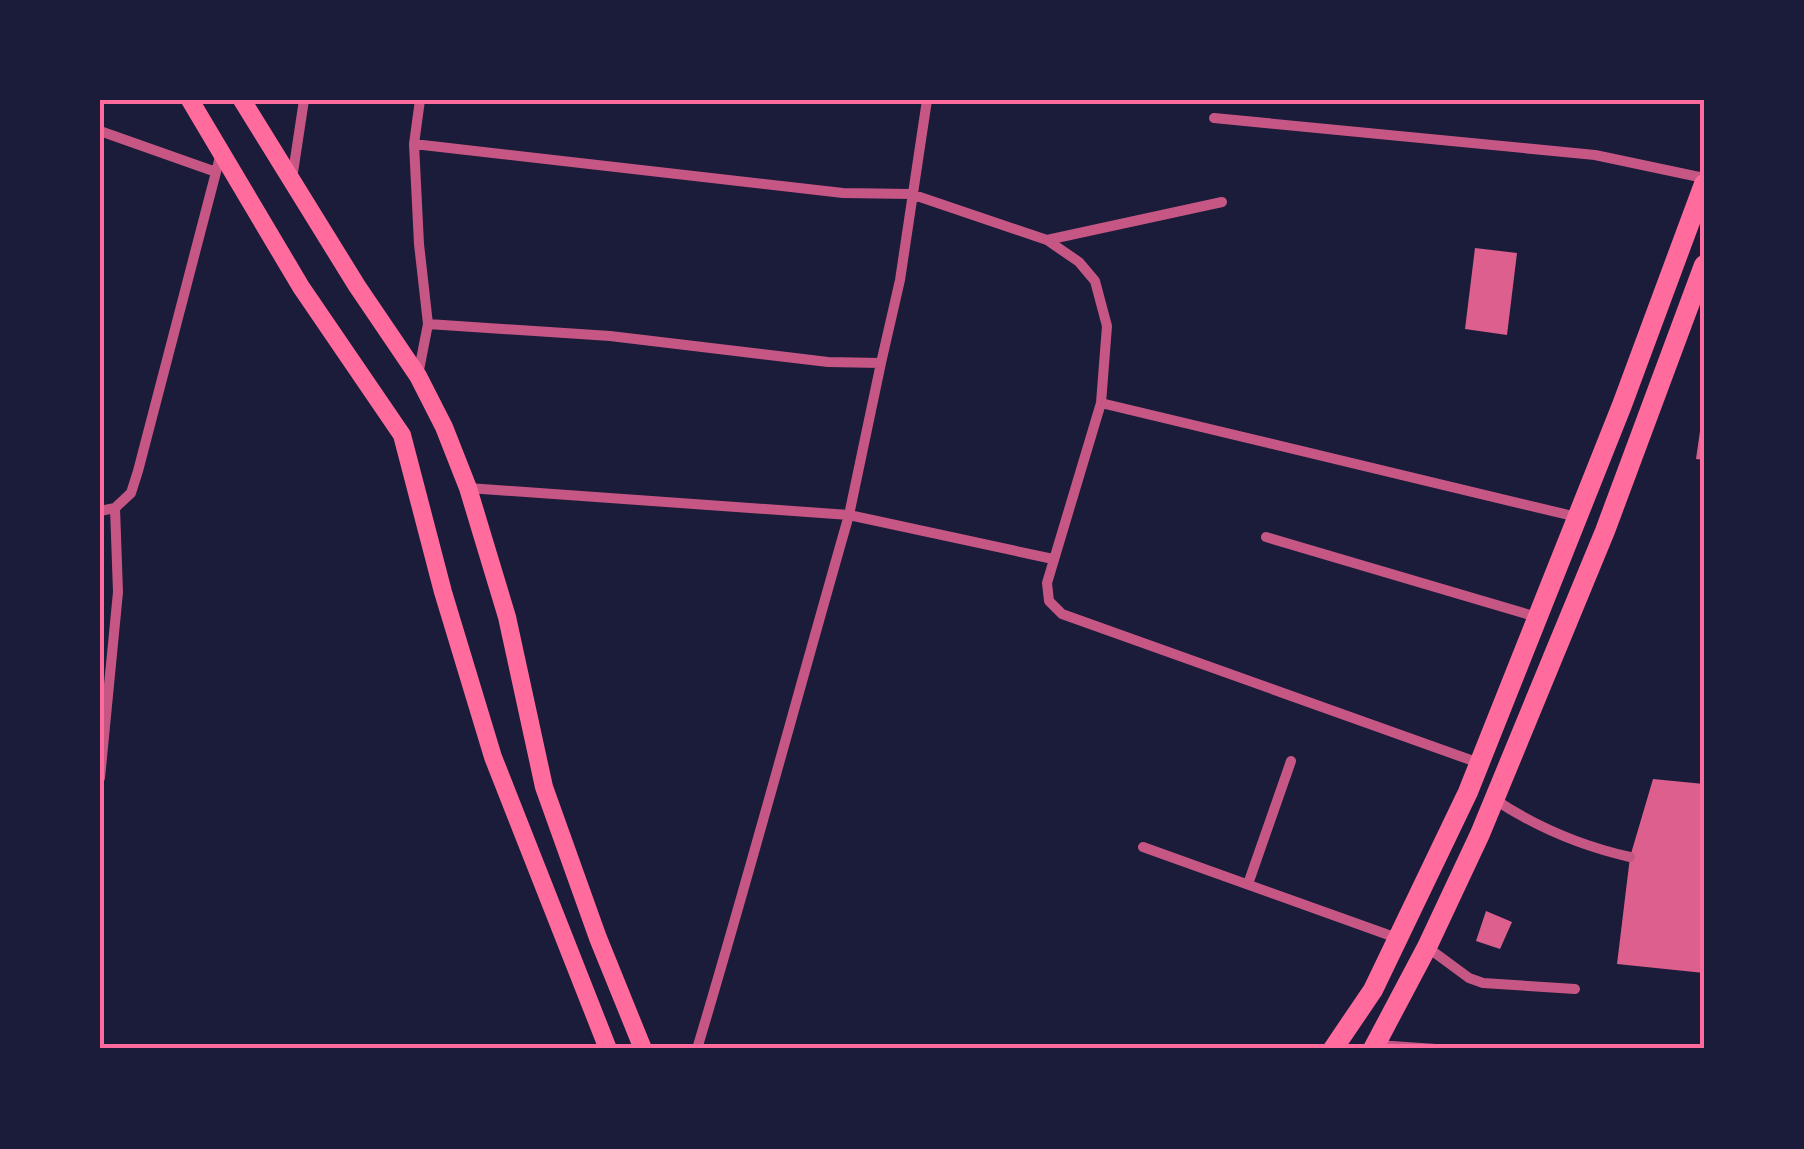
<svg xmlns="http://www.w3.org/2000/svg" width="1804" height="1149" font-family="'Public Sans',sans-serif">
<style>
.building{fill:#dd5f8e}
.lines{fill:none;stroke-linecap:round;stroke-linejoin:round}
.minor{stroke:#c65784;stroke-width:10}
.secondary{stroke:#ff6b9d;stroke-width:18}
.primary{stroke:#ff6b9d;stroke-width:20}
.neatline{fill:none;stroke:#ff6b9d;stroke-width:4}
</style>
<rect width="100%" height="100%" fill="#1b1b3a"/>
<path class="building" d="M1475 248 1517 253 1507 335 1465 329Z
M1702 417H1704V460L1696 459Z
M1653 779 1704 784V973L1617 964 1630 857Z
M1486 911 1512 922 1500 949 1476 941Z"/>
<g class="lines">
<path class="minor" d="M1214 118 1595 155 1704 178
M100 131 216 172
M414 144 843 193 911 194 1047 240 1079 262 1095 281 1107 326 1101 403 1047 583 1049 601 1062 614 1479 763
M292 179 304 100
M1047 240 1222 202
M428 324 610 336 828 362 881 363 900 280 927 100
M418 375 428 324 419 244 414 144 420 100
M1101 403 1577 517
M468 488 849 515 881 363
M115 508 131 493 138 471 221 153
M100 511 115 508 118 592 100 778
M1266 537 1537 617
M1494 799C1536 827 1581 846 1630 857
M1143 847 1397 938
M1248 884 1291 761
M1427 947 1469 978 1483 983 1575 989
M1377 1045 1436 1049
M697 1049C750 872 798 693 849 515L1053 559"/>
<path class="secondary" d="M190 100 301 287 402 435 443 592 493 757 608 1049
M242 100 357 286 418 376 444 427 468 488 507 617 544 787 598 938 643 1049"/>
<path class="primary" d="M1333 1049 1373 990 1468 792 1622 405 1704 184
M1373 1049 1427 947 1480 834 1605 531 1704 265"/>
</g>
<rect width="1804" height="1149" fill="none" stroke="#1b1b3a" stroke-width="205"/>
<rect x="102" y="102" width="1600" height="944" class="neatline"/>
</svg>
